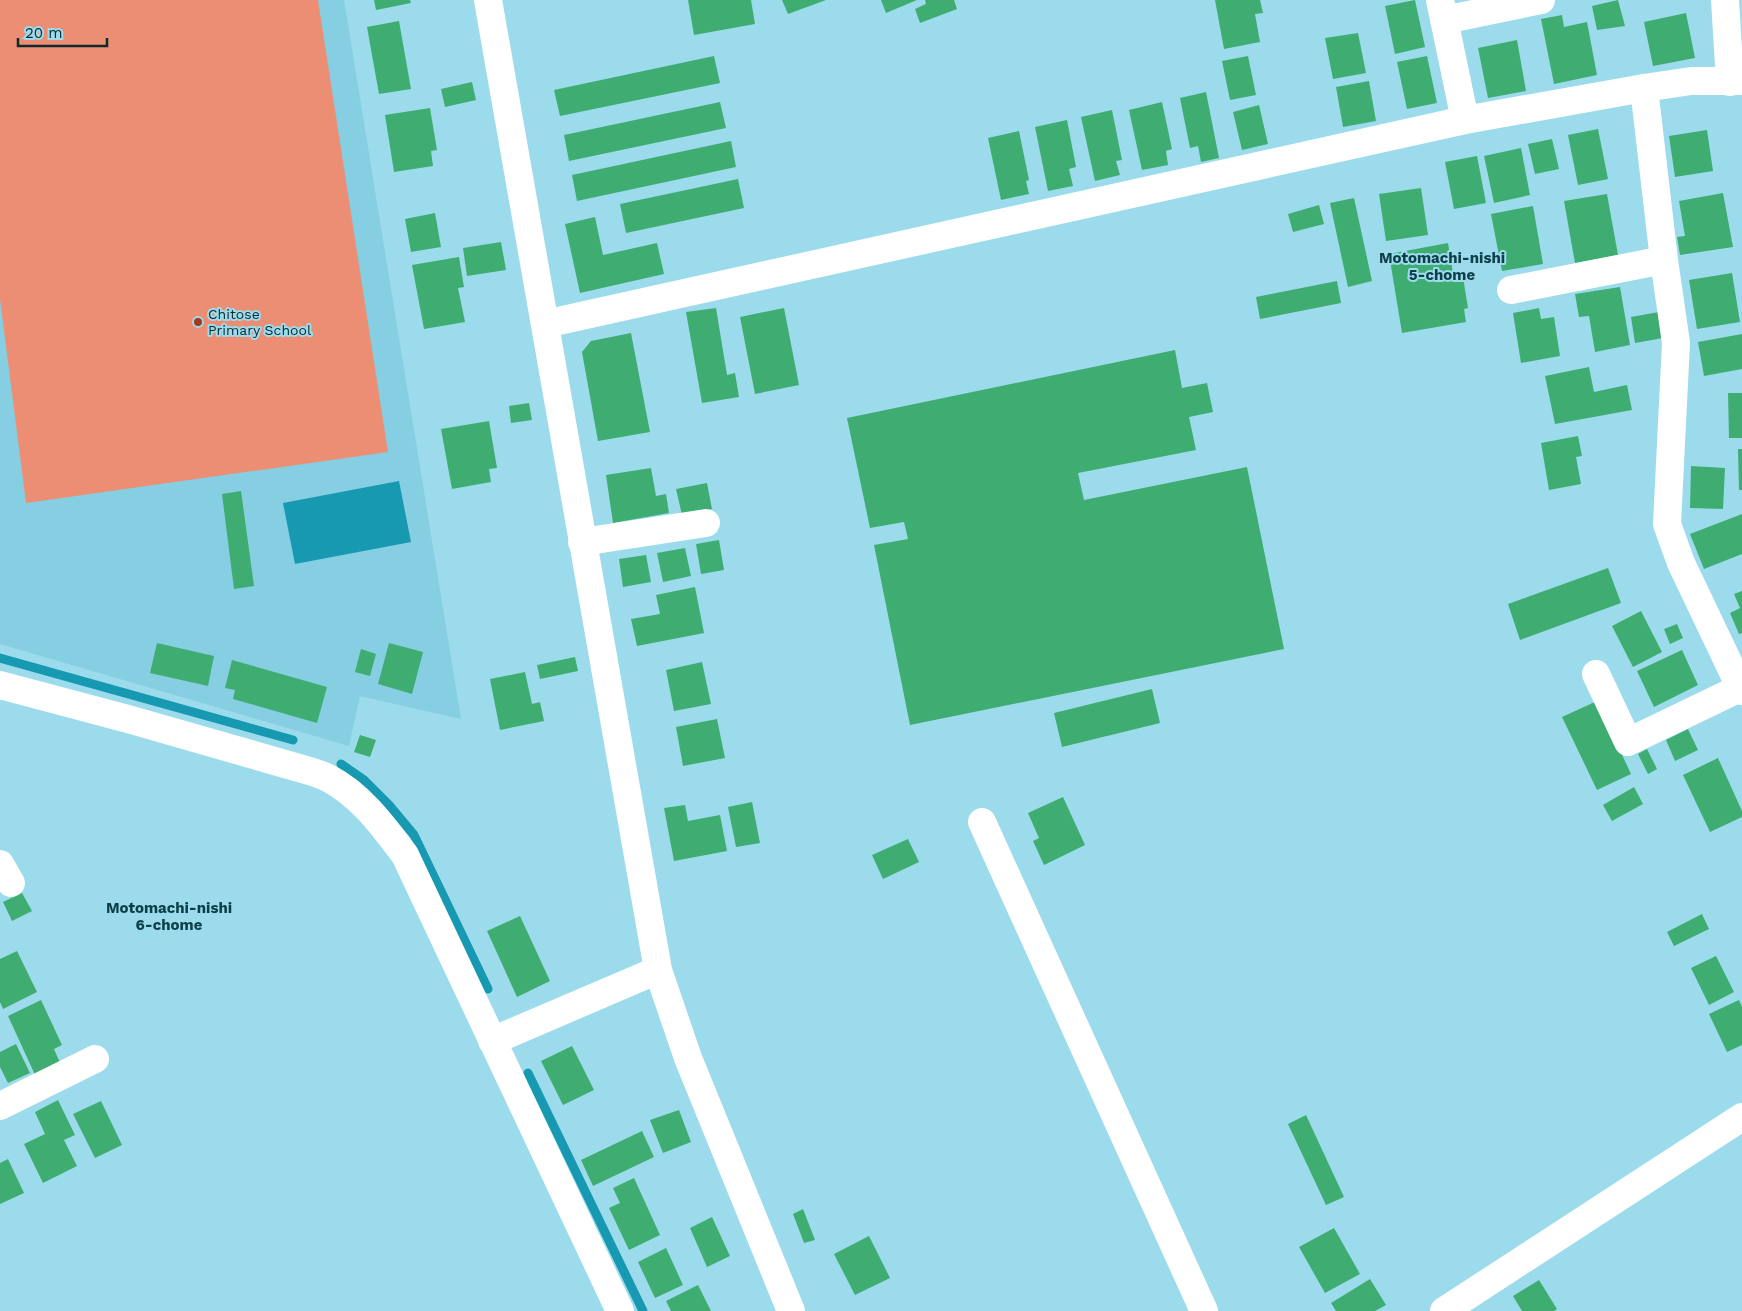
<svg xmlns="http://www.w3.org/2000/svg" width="1742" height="1311" font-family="'Work Sans',sans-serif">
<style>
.built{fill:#86cee1}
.green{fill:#ec8e74}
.water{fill:#1899b2}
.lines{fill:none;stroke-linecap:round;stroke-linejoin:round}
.stream{stroke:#1899b2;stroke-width:9}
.building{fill:#3fad71}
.minor{stroke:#fff;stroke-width:28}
.poi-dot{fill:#a23a1e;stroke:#9cdbeb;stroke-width:2}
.labels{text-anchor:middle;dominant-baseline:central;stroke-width:4;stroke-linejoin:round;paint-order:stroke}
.poi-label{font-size:14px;fill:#0f292f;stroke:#9cdbeb;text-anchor:start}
.neighbourhood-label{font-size:15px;font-weight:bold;fill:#0d3f4a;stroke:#9cdbeb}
</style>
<rect width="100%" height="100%" fill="#9cdbeb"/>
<path class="built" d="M0 0H344L461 719 360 696 349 746 0 644Z"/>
<path class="green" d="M0 0H318L388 452 26 503 0 299Z"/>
<path class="water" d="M399 481 411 542 295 564 283 503Z"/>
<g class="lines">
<path class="stream" d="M0 658 293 740
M341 764 364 780 389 805 414 835 488 989
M528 1073 643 1311"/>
</g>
<path class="building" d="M374 0H410L411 3 376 10Z
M688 0H751L755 24 694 35Z
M782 0H826L788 14Z
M881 0H917L886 13Z
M925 0H954L957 9 920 23 915 9 926 4Z
M1215 0H1260L1263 13 1255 14 1260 42 1224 49Z
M1415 0 1425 47 1395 54 1385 6Z
M1618 0 1625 26 1597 30 1592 6Z
M1686 13 1695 58 1653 66 1644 22Z
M1562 15 1564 27 1587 22 1597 75 1554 84 1541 19Z
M399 21 411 89 379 94 367 27Z
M1358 33 1366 73 1333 79 1325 38Z
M1517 40 1526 91 1488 98 1478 48Z
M714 56 720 83 560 116 554 90Z
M1248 56 1256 95 1230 100 1222 61Z
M1427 56 1437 103 1407 109 1397 62Z
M1369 81 1376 121 1343 127 1336 87Z
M472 82 476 100 445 107 441 89Z
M1206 92 1219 158 1201 162 1198 146 1190 148 1180 98Z
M720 102 726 128 569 161 564 135Z
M1162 102 1172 149 1166 151 1168 165 1142 170 1129 110Z
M1259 105 1268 144 1242 150 1233 112Z
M430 108 437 150 431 151 433 166 394 172 385 115Z
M1112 110 1122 160 1116 161 1120 175 1095 181 1081 117Z
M1067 120 1076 167 1069 169 1073 186 1048 191 1035 127Z
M1598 129 1608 179 1578 185 1568 135Z
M1707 130 1713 171 1675 177 1669 136Z
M1019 131 1029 180 1026 181 1029 194 1001 200 988 138Z
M1552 139 1559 169 1535 174 1528 144Z
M731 141 736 167 577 201 572 175Z
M1521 148 1530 195 1494 203 1484 156Z
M1477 156 1486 203 1454 209 1445 162Z
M738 179 744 208 626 233 620 204Z
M1421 188 1428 235 1386 241 1379 194Z
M1723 193 1733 247 1680 255 1677 237 1685 236 1679 201Z
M1607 194 1618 255 1575 263 1564 201Z
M1354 198 1372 281 1348 287 1330 203Z
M1319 205 1324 224 1293 232 1288 214Z
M1533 206 1543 264 1502 271 1491 214Z
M435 213 441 247 411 252 405 219Z
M595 217 603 255 657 243 664 274 580 293 565 224Z
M501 242 506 270 467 276 463 248Z
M1448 243 1454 279 1463 277 1468 308 1464 309 1466 322 1402 333 1389 254Z
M459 257 464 287 458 288 465 322 424 329 412 265Z
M1732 273 1740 322 1697 329 1689 280Z
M1337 281 1341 303 1260 319 1256 297Z
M1620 287 1630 345 1595 352 1589 316 1579 317 1575 294Z
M716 308 727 375 735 373 739 397 702 403 686 312Z
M784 308 799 385 755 394 740 317Z
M1539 308 1541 319 1554 317 1560 356 1521 363 1513 313Z
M1659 312 1663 338 1635 343 1631 317Z
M631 333 650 432 598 441 582 352 591 341Z
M1742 334V369L1704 376 1698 342Z
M1175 350 1182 388 1207 383 1213 412 1189 417 1196 450 1078 473 1084 500 1247 467 1284 649 910 725 874 545 908 539 904 522 870 528 847 418Z
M1589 367 1594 392 1627 385 1632 410 1555 424 1545 376Z
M1728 393H1742V438H1729Z
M529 403 532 420 511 423 509 406Z
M489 421 497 468 489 469 491 482 452 489 441 429Z
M1578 436 1582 456 1576 457 1581 484 1549 490 1541 443Z
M1738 449H1742V490H1739Z
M1691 466 1725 468 1723 509 1690 508Z
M651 468 656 496 666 494 669 513 613 523 606 475Z
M707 483 712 509 682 515 676 489Z
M241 491 254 586 234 589 222 494Z
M1742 514V554L1704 569 1690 534Z
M719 540 724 570 701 574 696 544Z
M685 548 691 576 663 582 657 553Z
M646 555 651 582 623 587 619 559Z
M1608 568 1621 603 1520 640 1508 604Z
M695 587 704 633 637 646 631 619 660 614 656 595Z
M1742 591V633L1739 634 1730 613 1740 608 1734 594Z
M1641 611 1662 652 1633 667 1612 626Z
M1677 624 1683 638 1670 644 1664 629Z
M157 643 214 656 208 686 150 673Z
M389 643 423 652 412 694 378 684Z
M361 649 376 654 370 676 355 672Z
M1682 650 1698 685 1654 707 1637 671Z
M575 657 578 671 540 679 537 665Z
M232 660 327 687 317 723 233 699 235 690 225 688Z
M702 662 711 704 674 711 666 670Z
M525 672 532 704 540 702 544 721 500 730 490 679Z
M1152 689 1160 723 1062 747 1054 713Z
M1597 701 1631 774 1597 790 1562 717Z
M717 719 725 758 683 766 676 727Z
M1688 729 1698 750 1675 761 1666 740Z
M360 735 376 740 370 757 354 752Z
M1647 749 1657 769 1648 774 1638 754Z
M1718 758 1742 811V817L1710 832 1683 775Z
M1634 787 1643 804 1612 821 1603 805Z
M1063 797 1085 845 1044 865 1033 841 1039 838 1028 813Z
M752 802 760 843 736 847 728 807Z
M685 805 688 821 720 815 727 851 674 861 664 808Z
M908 839 919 862 883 879 872 855Z
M22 893 32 911 12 921 3 902Z
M1702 914 1709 929 1674 946 1667 932Z
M520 916 550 981 517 997 487 931Z
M17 951 37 992 3 1009 0 1002V959Z
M1716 956 1734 992 1709 1005 1691 968Z
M41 1000 62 1045 54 1049 61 1065 36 1077 8 1016Z
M1739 1000 1742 1007V1045L1727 1052 1709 1014Z
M16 1044 30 1073 8 1083 0 1067V1052Z
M572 1046 594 1090 563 1105 541 1061Z
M58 1100 75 1135 64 1140 77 1166 43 1183 24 1144 45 1134 35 1112Z
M101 1101 122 1145 95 1158 73 1114Z
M679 1110 691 1142 663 1153 650 1120Z
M1306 1115 1344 1197 1326 1205 1288 1124Z
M642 1131 654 1157 593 1186 581 1160Z
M8 1159 24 1193 0 1204V1163Z
M634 1178 660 1235 629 1250 609 1208 620 1203 613 1188Z
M803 1209 815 1240 804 1243 793 1214Z
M712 1217 730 1256 707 1267 690 1228Z
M1334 1228 1360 1274 1325 1293 1299 1247Z
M869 1236 890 1278 855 1295 834 1254Z
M666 1248 683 1285 655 1298 638 1262Z
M1370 1279 1386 1305 1375 1311H1336L1331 1303Z
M1539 1280 1557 1309 1554 1311H1522L1513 1296Z
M698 1285 711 1311H671L666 1301Z"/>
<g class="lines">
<path class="minor" d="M488 0 658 970 688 1058 791 1311
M1440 0 1465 120
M1725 0 1730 82
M1444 20 1541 0
M1644 88 1664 260 1676 343 1667 524 1681 563 1742 691
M1511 290 1664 260
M545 324 1465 120 1644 88 1691 81H1742
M582 542 706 523
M1596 674 1628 742 1740 688
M0 685 128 719 306 770C313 772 321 774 328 778 361 795 383 826 405 855L620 1311
M982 822 1204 1311
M0 864 11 883
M492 1041 658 970
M0 1106 95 1059
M1444 1311 1742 1117"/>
</g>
<circle class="poi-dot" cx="198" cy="322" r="5"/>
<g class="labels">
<g class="poi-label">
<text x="208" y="314">Chitose<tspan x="208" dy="16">Primary School</tspan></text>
</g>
<g class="neighbourhood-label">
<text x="1442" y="258">Motomachi-nishi<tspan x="1442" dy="17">5-chome</tspan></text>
<text x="169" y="908">Motomachi-nishi<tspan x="169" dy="17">6-chome</tspan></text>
</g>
</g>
<path d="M18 38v8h89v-8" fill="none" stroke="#0f292f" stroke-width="2.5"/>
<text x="25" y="38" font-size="15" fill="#0f292f" stroke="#9cdbeb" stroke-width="4" paint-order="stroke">20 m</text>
</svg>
